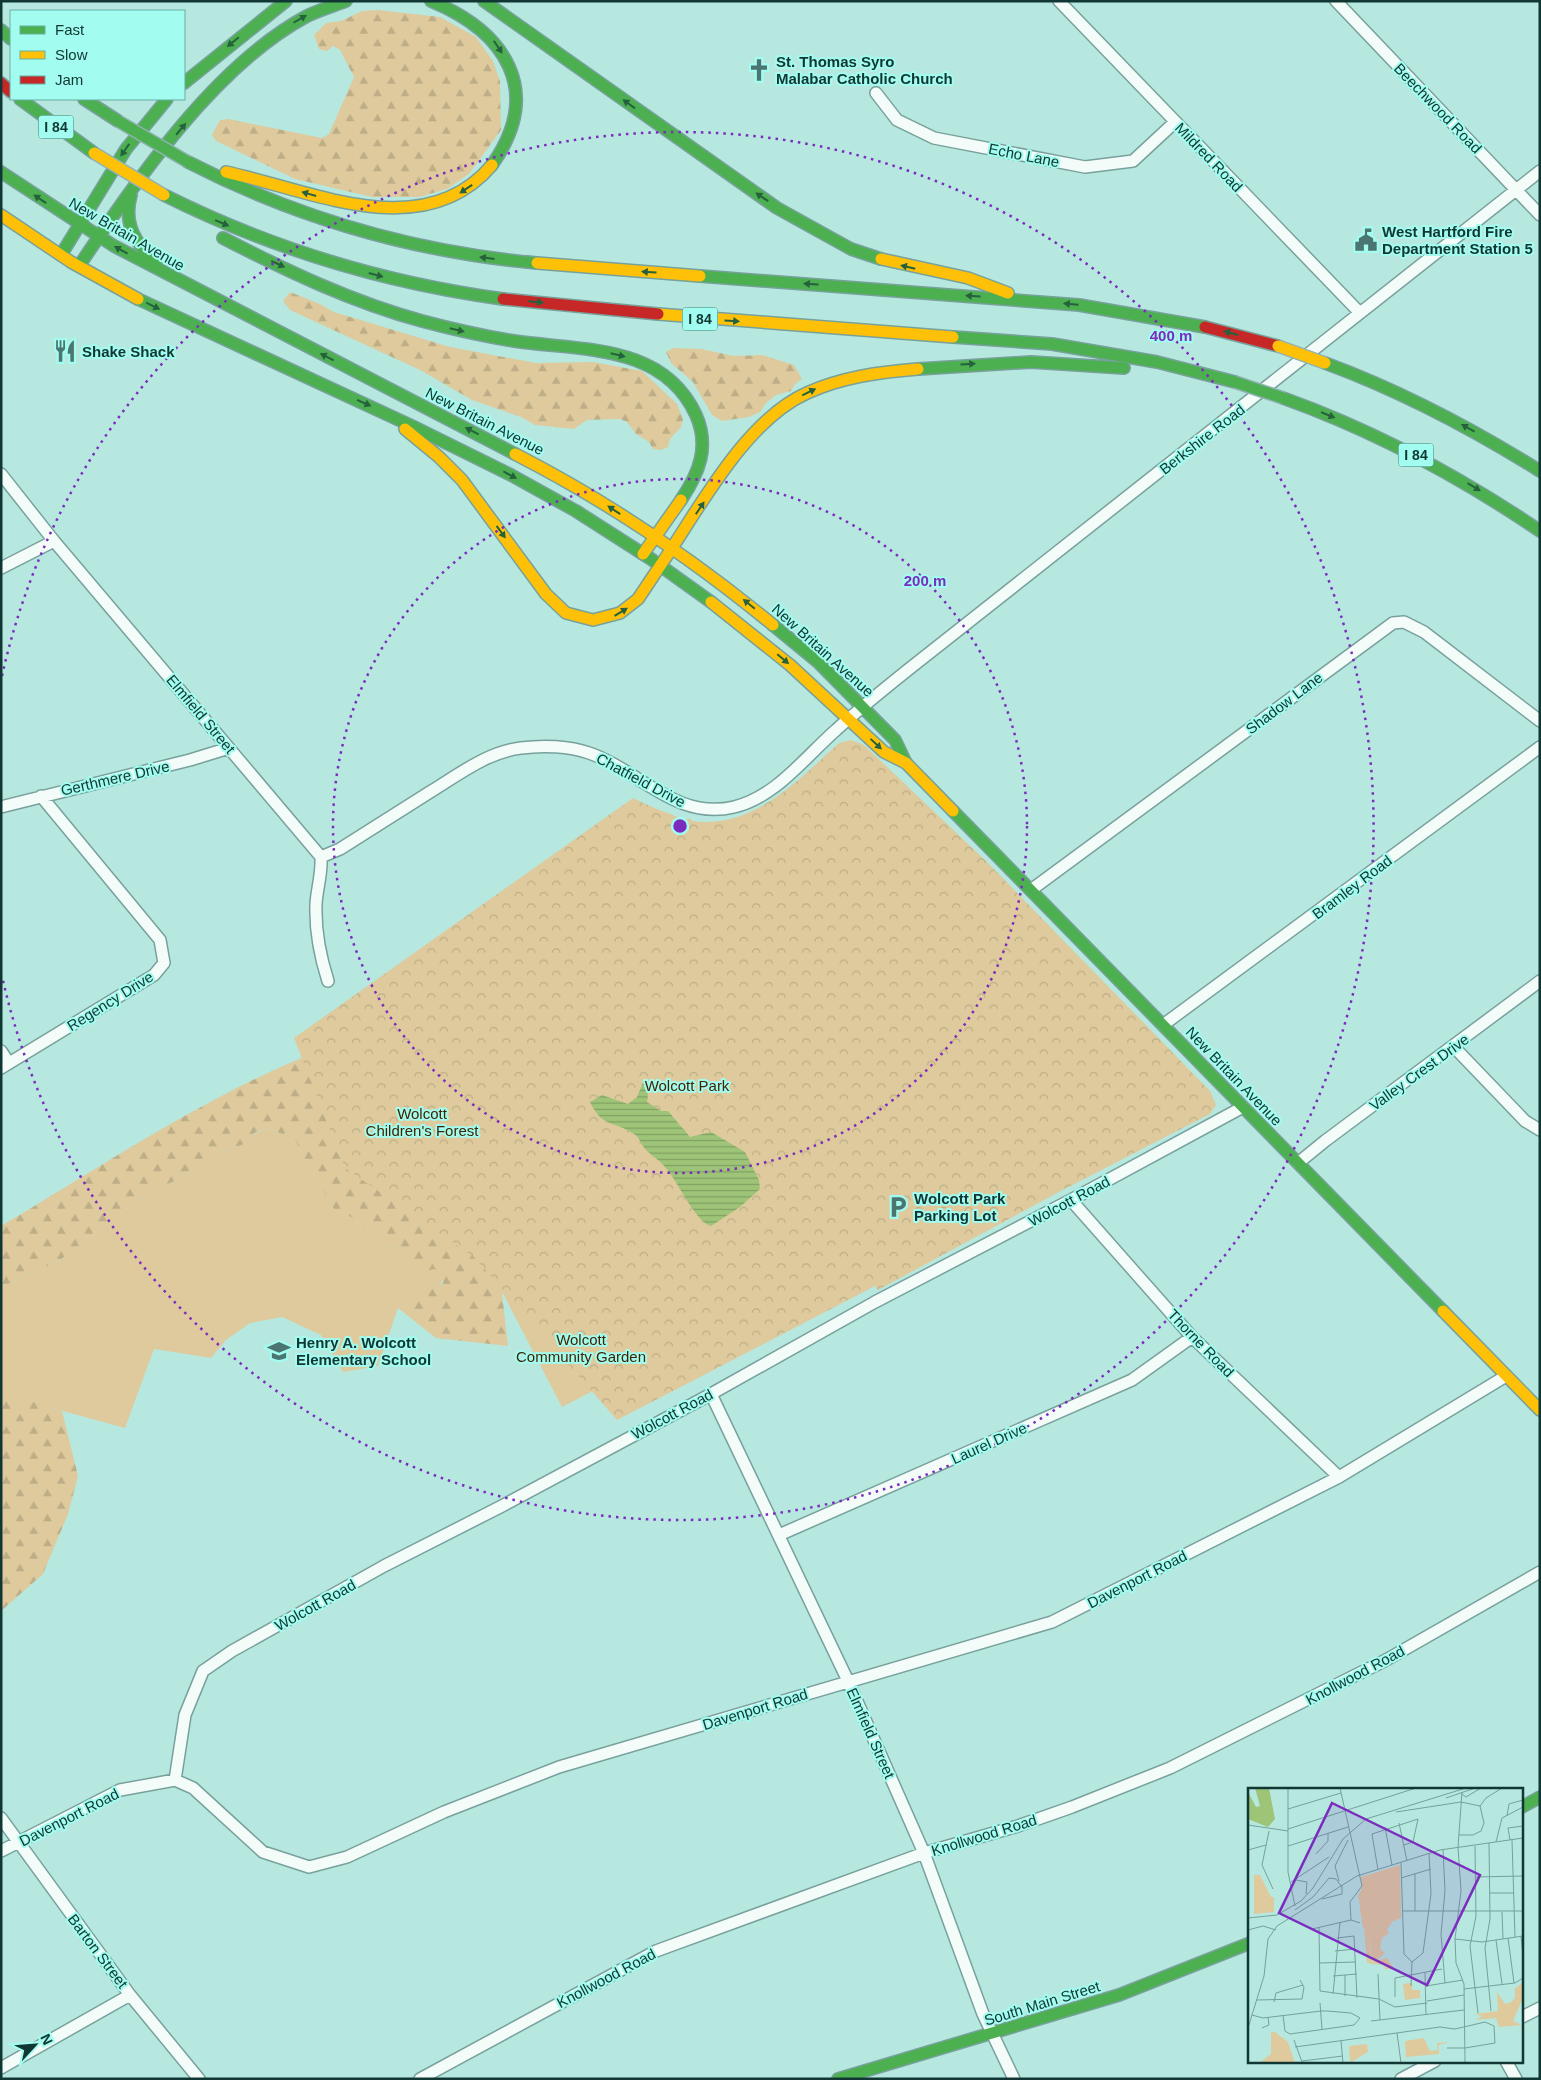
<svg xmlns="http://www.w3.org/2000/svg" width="1541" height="2080" font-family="Helvetica,sans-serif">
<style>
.green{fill:#deca9c}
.forest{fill:url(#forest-firs)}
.park{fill:url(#park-crowns)}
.water{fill:url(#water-rules)}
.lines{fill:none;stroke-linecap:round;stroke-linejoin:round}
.street-casing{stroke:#78a19c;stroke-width:14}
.fast-casing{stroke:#78a19c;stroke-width:14}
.slow-casing{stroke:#78a19c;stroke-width:14}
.jam-casing{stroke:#78a19c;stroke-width:14}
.street{stroke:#f4fcfa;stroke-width:11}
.fast{stroke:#4caf50;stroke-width:11}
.slow{stroke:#ffc107;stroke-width:11}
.jam{stroke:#c62828;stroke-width:11}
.fast-bridge-casing{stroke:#91b2b4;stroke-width:14;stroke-linecap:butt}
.slow-bridge-casing{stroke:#91b2b4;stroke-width:14;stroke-linecap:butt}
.fast-bridge{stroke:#4caf50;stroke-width:11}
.slow-bridge{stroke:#ffc107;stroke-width:11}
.oneway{fill:#25613d}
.ring{fill:none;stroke:#7b2cbf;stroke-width:2.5;stroke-dasharray:2.5 5}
.labels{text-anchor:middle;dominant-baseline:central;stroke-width:4;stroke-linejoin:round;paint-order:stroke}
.shield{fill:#a2fcef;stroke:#3c726b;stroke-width:1}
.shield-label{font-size:14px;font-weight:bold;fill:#103733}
.poi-label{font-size:15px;font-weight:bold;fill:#103733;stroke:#a2fcef;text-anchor:start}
.street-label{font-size:15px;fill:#103733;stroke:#a2fcef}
.park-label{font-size:15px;fill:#422300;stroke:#a2fcef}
.inset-road{fill:none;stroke:#74a19b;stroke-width:1}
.view{fill:#7b2cbf;fill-opacity:0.15;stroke:#7b2cbf;stroke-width:2.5}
.inset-edge{fill:none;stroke:#103733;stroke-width:2.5}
.centre{fill:#7b2cbf;stroke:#a2fcef;stroke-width:2.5}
.ring-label{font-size:15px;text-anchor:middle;font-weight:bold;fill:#7b2cbf;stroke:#a2fcef;stroke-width:4;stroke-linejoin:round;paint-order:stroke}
</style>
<defs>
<pattern id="forest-firs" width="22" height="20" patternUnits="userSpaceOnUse" patternTransform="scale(1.25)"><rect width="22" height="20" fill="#deca9c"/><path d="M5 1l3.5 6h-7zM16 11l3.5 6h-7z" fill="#bdae87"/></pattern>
<pattern id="park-crowns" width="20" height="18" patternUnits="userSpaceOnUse" patternTransform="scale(1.25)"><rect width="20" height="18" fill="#deca9c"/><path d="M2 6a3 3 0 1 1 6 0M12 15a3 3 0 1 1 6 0" fill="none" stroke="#bdae87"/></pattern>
<pattern id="water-rules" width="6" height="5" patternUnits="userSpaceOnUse" patternTransform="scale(1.25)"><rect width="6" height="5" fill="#9ec478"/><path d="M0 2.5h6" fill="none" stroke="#7fa063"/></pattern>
</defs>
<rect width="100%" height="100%" fill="#b6e8e0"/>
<path class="green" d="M268 1128 282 1134 292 1133 304 1158 334 1209 351 1217 386 1245 399 1246 404 1261 434 1268 446 1275C439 1292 413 1300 398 1308L378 1366 343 1372 321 1335 282 1317 250 1323 226 1340 211 1358 154 1349 125 1428 8 1396 1 1392V1287L60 1260 152 1190 175 1181 225 1150 251 1142 254 1134Z
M497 1282 643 1365 562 1407Z"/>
<path class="forest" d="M378 10 440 17 476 37 493 61 500 81 501 130 469 174 447 189 419 197H372L295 179 216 141 212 135 220 120 228 119 322 138 329 134 354 77 340 50 333 46 327 51 319 49 314 35 326 23 341 21 362 11Z
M290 292 320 304 334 312 450 347 536 363 593 362 642 371 677 404 683 419 681 427 670 439 668 447 661 450 653 449 649 442 636 434 627 422 620 419 587 420 574 429 535 425 521 417 472 400 420 370 290 310 283 301Z
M673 348 701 349 734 356 762 355 794 365 802 379 795 384 791 391 776 395 766 403 760 412 749 417 722 421 712 415 693 382 671 363 666 352Z
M663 811 680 818 691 819 876 1285 676 1389 528 1280 502 1293 508 1346 436 1338 398 1308 443 1283 445 1275 434 1269 426 1271 422 1267 403 1261 399 1246 386 1245 351 1217 334 1209 304 1158 292 1133 282 1134 268 1128 254 1133 251 1142 225 1150 175 1181 152 1190 60 1260 1 1287V1226C104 1165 205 1096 316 1052Z
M1 1392 62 1411 78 1476 68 1514 43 1574 1 1611Z"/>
<path class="park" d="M851 740 864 745 986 861 1210 1091 1216 1105 1210 1114 1057 1193 878 1290 875 1286 617 1420 474 1257 345 1168 294 1038 633 798C648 805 664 813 679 818 746 837 795 783 839 743Z"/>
<path class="water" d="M644 1080 649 1083 647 1102 661 1111H668L690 1137 711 1132 745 1152 759 1180 760 1189 740 1207 711 1226C695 1222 678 1181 665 1167 659 1159 649 1155 643 1146 640 1142 639 1137 634 1134 614 1120 603 1129 590 1102L602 1095 628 1104 637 1097Z"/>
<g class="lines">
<defs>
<path id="street" d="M1059 1 1360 313
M1336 1 1540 215
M876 93 897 120 934 138 1085 167 1133 161 1175 122
M1 474 54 541 321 857C322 874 317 888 316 904 315 931 320 956 328 981
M1 568 54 541
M1 807 190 760 229 748
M321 857 340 849C370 830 400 811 430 792 458 775 487 752 521 748 543 745 569 746 589 753 639 770 676 821 734 807 776 797 805 757 836 730 859 709 884 689 909 669L1540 171
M1031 890 1393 623 1404 622 1424 632 1540 721
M1163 1025 1540 747
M1454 1047 1525 1121 1540 1130
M1 1051 9 1063
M1 1068 154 975 164 963 160 940 41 796
M1298 1163 1325 1141 1540 981
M1071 1200 1192 1337 1339 1477
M711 1394 848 1681 924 1853 983 2014 1014 2079
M779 1535 1132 1380 1192 1337
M175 1780 185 1715 203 1671 232 1651 384 1566 502 1506 702 1399 875 1302 1071 1200 1243 1107
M1 1818 130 1995 199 2079
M1 1851 120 1790 175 1780 193 1788 263 1852 309 1867 347 1857 444 1812 559 1767 1052 1622 1339 1477 1506 1376
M1522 2017 1540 2008
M1506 2061 1516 2079
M1 2068 130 1995
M420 2079 656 1951 924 1853 1018 1826 1072 1807 1170 1768 1386 1660 1540 1572
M1401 2079 1435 2061"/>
<path id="fast" d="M431 1C506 32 544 91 492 165
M484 1 777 208 851 249 881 259
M1 30 11 39
M184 83 286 1
M20 99 94 153
M84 99 118 121
M188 162C297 218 414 252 537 263
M1 172 114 246 515 454
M131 195C123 224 135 243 156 262
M164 195C270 248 385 283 503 299
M223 238C287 271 352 302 422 321 452 329 483 336 514 341 581 351 663 343 696 415 710 447 699 473 681 500
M61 255 126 149 167 99
M79 266C137 180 214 66 307 16 319 10 333 6 346 1
M700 276 1079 305 1205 327
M138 299 412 426 511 475 576 511 651 559 711 602
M953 337 1052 344 1157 362 1235 382
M1325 363C1401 391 1471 428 1540 471
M918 369 1031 362 1124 368
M1283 398C1375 431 1459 476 1540 531
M773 625 818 662 895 740 906 763
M953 811 1443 1311
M1522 1807 1540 1797
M838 2079 1119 1995 1250 1943"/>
<path id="slow" d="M226 172C310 190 424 246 492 165
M1 215 71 262 138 299
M881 259 968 278 1008 293
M537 263 700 276
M658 314 953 337
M405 429 439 457 462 480 546 594 566 613 593 620 620 613 638 599 660 566
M515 454C607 501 694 560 773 625
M643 554 681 500
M660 566C698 511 744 421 807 393 842 377 880 372 918 369
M711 602 790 665 884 752 906 763 953 811
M1443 1311 1540 1410"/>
<path id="jam" d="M1 83 11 92
M503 299 658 314
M1205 327 1278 346"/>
</defs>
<use href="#street" class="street-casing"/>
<use href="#fast" class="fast-casing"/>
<use href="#slow" class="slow-casing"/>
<use href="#jam" class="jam-casing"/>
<use href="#street" class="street"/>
<use href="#fast" class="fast"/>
<use href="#slow" class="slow"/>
<use href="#jam" class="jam"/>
<defs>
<path id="fast-bridge" d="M118 121 188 162
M1235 382 1283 398"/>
<path id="slow-bridge" d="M94 153 164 195
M1278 346 1325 363"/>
</defs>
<use href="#fast-bridge" class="fast-bridge-casing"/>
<use href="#slow-bridge" class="slow-bridge-casing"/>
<use href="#fast-bridge" class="fast-bridge"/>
<use href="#slow-bridge" class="slow-bridge"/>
</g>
<defs><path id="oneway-solid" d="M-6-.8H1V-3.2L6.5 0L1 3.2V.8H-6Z" transform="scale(1.25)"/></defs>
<g class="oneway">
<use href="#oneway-solid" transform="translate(300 19) rotate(-30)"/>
<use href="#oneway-solid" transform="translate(233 42) rotate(141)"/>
<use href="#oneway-solid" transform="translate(498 47) rotate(56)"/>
<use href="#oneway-solid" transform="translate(629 104) rotate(-144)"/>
<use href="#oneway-solid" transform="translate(181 129) rotate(-50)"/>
<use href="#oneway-solid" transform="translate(125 150) rotate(125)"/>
<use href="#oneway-solid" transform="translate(466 189) rotate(146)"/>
<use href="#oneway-solid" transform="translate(309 194) rotate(-164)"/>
<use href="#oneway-solid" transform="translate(762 197) rotate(-146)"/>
<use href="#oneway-solid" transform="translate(40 199) rotate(-146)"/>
<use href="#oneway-solid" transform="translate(222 223) rotate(23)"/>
<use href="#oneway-solid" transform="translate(121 250) rotate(-151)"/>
<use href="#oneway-solid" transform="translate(487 258) rotate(-173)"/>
<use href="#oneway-solid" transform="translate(278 264) rotate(25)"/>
<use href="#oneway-solid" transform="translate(908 267) rotate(-167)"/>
<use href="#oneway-solid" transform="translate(649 272) rotate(-176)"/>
<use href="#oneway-solid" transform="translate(376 275) rotate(15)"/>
<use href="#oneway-solid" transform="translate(811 284) rotate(-176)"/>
<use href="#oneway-solid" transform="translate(973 296) rotate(-176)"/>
<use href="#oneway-solid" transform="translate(536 302) rotate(5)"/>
<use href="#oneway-solid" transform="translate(1071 304) rotate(-175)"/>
<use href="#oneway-solid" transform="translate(153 306) rotate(26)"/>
<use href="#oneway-solid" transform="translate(732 321) rotate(4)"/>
<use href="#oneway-solid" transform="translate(457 330) rotate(13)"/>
<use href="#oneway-solid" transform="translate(1231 333) rotate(-165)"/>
<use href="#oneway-solid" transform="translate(618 355) rotate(13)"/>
<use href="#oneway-solid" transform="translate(327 357) rotate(-153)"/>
<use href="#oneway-solid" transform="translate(968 364) rotate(-4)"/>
<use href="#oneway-solid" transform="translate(809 392) rotate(-26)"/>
<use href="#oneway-solid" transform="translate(364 403) rotate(24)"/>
<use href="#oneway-solid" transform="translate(1328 415) rotate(22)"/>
<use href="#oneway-solid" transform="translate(1468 428) rotate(-151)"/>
<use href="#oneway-solid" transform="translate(472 431) rotate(-153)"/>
<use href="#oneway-solid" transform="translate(510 475) rotate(28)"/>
<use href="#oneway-solid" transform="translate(1474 487) rotate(31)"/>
<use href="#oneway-solid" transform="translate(700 508) rotate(-56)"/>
<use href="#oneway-solid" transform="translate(614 510) rotate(-147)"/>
<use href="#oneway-solid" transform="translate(501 532) rotate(54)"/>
<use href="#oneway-solid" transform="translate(749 604) rotate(-141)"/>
<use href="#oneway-solid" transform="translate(621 612) rotate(-31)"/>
<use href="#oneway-solid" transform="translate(783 659) rotate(40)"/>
<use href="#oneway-solid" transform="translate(876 744) rotate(43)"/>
</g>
<g class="ring">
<circle cx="680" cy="826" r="347"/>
<path d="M2 676A694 694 0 1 1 2 976"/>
</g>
<defs>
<symbol id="church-bare" viewBox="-9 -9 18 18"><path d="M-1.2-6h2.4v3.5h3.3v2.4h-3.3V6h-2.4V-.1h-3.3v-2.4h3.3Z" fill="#4a7570" stroke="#a2fcef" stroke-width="2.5" paint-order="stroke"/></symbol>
<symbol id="civic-bare" viewBox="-9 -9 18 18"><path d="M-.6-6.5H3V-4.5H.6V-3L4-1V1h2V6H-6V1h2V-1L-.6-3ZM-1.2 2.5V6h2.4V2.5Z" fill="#4a7570" stroke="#a2fcef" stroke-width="2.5" paint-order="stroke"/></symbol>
<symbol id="restaurant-bare" viewBox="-9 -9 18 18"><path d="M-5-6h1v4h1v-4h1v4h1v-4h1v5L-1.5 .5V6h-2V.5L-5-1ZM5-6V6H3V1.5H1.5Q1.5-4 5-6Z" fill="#4a7570" stroke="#a2fcef" stroke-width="2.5" paint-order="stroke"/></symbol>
<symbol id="parking-bare" viewBox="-9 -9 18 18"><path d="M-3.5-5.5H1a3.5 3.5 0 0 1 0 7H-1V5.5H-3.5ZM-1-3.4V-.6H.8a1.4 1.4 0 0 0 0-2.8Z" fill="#4a7570" stroke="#a2fcef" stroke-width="2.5" paint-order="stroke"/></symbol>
<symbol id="school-bare" viewBox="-9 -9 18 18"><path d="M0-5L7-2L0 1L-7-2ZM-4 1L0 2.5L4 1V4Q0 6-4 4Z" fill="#4a7570" stroke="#a2fcef" stroke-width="2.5" paint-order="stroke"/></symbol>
</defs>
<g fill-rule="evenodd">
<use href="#church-bare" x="743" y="54" width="32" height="32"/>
<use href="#civic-bare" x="1350" y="224" width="32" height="32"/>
<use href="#restaurant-bare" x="49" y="335" width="32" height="32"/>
<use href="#parking-bare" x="882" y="1191" width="32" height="32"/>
<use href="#school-bare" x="263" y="1335" width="32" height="32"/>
</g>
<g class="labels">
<g class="shield">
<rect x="38.5" y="115.5" width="35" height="23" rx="4"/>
<rect x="682.5" y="307.5" width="35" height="23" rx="4"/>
<rect x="1398.5" y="443.5" width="35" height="23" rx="4"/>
</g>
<g class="shield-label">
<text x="56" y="127">I 84</text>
<text x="700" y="319">I 84</text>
<text x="1416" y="455">I 84</text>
</g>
<g class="poi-label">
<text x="776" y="61">St. Thomas Syro<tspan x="776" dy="17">Malabar Catholic Church</tspan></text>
<text x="1382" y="231">West Hartford Fire<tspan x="1382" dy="17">Department Station 5</tspan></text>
<text x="82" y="351">Shake Shack</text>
<text x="914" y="1198">Wolcott Park<tspan x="914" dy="17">Parking Lot</tspan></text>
<text x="296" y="1342">Henry A. Wolcott<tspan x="296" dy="17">Elementary School</tspan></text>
</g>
<g class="street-label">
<text transform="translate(1438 108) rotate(46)">Beechwood Road</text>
<text transform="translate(1024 155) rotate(11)">Echo Lane</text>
<text transform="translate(1209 157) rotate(46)">Mildred Road</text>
<text transform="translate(127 234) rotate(30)">New Britain Avenue</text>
<text transform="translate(485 421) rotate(27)">New Britain Avenue</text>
<text transform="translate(1202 439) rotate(-38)">Berkshire Road</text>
<text transform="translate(823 650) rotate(42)">New Britain Avenue</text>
<text transform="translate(1284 703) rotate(-37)">Shadow Lane</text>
<text transform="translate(201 714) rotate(50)">Elmfield Street</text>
<text transform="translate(115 778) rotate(-13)">Gerthmere Drive</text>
<text transform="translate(641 780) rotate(28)">Chatfield Drive</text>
<text transform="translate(1352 887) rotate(-37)">Bramley Road</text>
<text transform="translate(110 1001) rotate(-32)">Regency Drive</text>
<text transform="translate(1419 1072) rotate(-36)">Valley Crest Drive</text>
<text transform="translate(1234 1076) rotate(46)">New Britain Avenue</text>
<text transform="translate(1069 1201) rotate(-28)">Wolcott Road</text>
<text transform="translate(1201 1343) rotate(46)">Thorne Road</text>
<text transform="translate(672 1414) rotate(-28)">Wolcott Road</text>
<text transform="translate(989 1443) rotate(-24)">Laurel Drive</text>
<text transform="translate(1137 1579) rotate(-27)">Davenport Road</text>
<text transform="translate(315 1605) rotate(-29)">Wolcott Road</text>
<text transform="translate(1355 1675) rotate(-28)">Knollwood Road</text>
<text transform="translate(755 1709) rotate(-17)">Davenport Road</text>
<text transform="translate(871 1733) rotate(66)">Elmfield Street</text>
<text transform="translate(69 1817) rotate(-27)">Davenport Road</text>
<text transform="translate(984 1835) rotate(-17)">Knollwood Road</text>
<text transform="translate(98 1951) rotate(53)">Barton Street</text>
<text transform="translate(606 1978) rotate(-28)">Knollwood Road</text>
<text transform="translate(1042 2003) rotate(-17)">South Main Street</text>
</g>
<g class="park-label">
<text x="687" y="1085">Wolcott Park</text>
<text x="422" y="1113">Wolcott<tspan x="422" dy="17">Children's Forest</tspan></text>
<text x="581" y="1339">Wolcott<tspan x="581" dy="17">Community Garden</tspan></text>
</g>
</g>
<g transform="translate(1248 1788)">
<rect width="275" height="275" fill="#b6e8e0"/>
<path d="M137 137 141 145 134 150 132 161 137 165 125 176 120 145Z" fill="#deca9c"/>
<path d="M6 87H12L23 109H26V124L6 126ZM113 104 144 135 138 142 137 137 120 145 124 174 139 170 146 181H137L136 177 119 175ZM164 195V202H172V210L157 212 155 196ZM275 195V210L265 233 274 237 251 239 248 230 228 232 234 228 227 226 250 223 249 204 257 216 263 214 267 210V200ZM23 244H27L40 254 47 275H11L23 266ZM176 250 182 263 190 262 189 255 201 254 191 257V266L158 269 157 253ZM119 256 120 264 102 275 101 258Z" fill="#deca9c"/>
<path d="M152 77 153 130 126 141 115 140 110 107 114 101 113 89Z" fill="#deca9c"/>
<path d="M7 0H21L27 31 20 39 0 31V4L8 19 12 18Z" fill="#9ec478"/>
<path class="inset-road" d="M40 0V84L47 118M92 0 114 98 102 114 103 132M214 6 218 9 233 0M198 10 227 0M213 14 232 18M40 21 93 5M148 24 213 14M259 28 261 16 275 12M151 35 159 73M0 37 40 43M137 39 144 77M40 41 168 0M21 43 14 77 25 101M211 47H225L233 43 236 35 232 18 238 10 254 0M262 52 260 40 275 38M264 52 267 149M248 54 254 30 275 19M241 55 242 131 237 160 243 223M40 58 100 39M227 58 228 128 222 158 230 225M210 59 213 103 207 151 208 175 216 196 217 275M210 59 214 4M195 61 197 103 193 146 197 195M0 62 18 57M68 66 80 53V45M153 75 156 166 164 174M130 82 124 46 170 31 165 54 156 57M227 89 275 88M153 90 183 81M48 92 59 94 58 106M91 93 87 78 100 52M43 94 81 69M242 105H266M74 111 94 106V97M47 122 65 109 81 90 88 91 93 98M155 123H275M167 123V86M254 124 255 151M0 130 29 127 53 113 65 100 95 51 118 31 218 0M71 140 72 203 131 211 147 219 179 215M64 141 103 132 112 135M0 142 15 138 28 142M273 148 275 168M89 150 106 148 109 210M260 150 266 195M207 151 234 154 275 148M248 152 254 196M87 163 107 161M72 175 108 174M177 185 178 227M130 186 132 232M97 187V208M85 188 109 186M163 198 164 174 175 165 183 106 181 65M178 198 215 192M216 201 267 195 275 190M85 206 92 134M147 209V190L194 181M9 212 54 211 56 199 52 192M179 213 216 207M26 214 28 205 55 197M72 215 74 241M4 227 15 230 73 223H79L103 225 112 230 106 237 42 246 37 243 35 227M123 233 216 222M0 240 16 188 20 151 29 138 109 88 192 62 275 50M14 240 21 237 20 229M149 245 153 275M46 252 54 274M93 253 95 275M47 259 192 239 207 241 237 234 246 238 247 255 217 260M199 260H217M54 273 95 268"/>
<path class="view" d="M84 15 232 87 179 197 31 125Z"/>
<rect width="275" height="275" class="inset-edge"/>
</g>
<circle cx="680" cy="826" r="8" class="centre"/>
<g class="ring-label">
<text x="1171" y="341">400 m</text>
<text x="925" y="586">200 m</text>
</g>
<rect width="1541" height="2080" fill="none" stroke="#103733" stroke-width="5"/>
<rect x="10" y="10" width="175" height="90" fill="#a2fcef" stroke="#68ada4"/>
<rect x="20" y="26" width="25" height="8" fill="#4caf50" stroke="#68ada4"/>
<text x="55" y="35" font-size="15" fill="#103733">Fast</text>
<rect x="20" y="51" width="25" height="8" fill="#ffc107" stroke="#68ada4"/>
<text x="55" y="60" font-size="15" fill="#103733">Slow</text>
<rect x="20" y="76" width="25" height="8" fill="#c62828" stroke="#68ada4"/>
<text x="55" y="85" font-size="15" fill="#103733">Jam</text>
<g transform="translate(35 2045) rotate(64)" stroke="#a2fcef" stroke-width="4" paint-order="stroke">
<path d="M0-4L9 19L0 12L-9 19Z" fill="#103733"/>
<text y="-8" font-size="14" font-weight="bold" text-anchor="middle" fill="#103733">N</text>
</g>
</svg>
